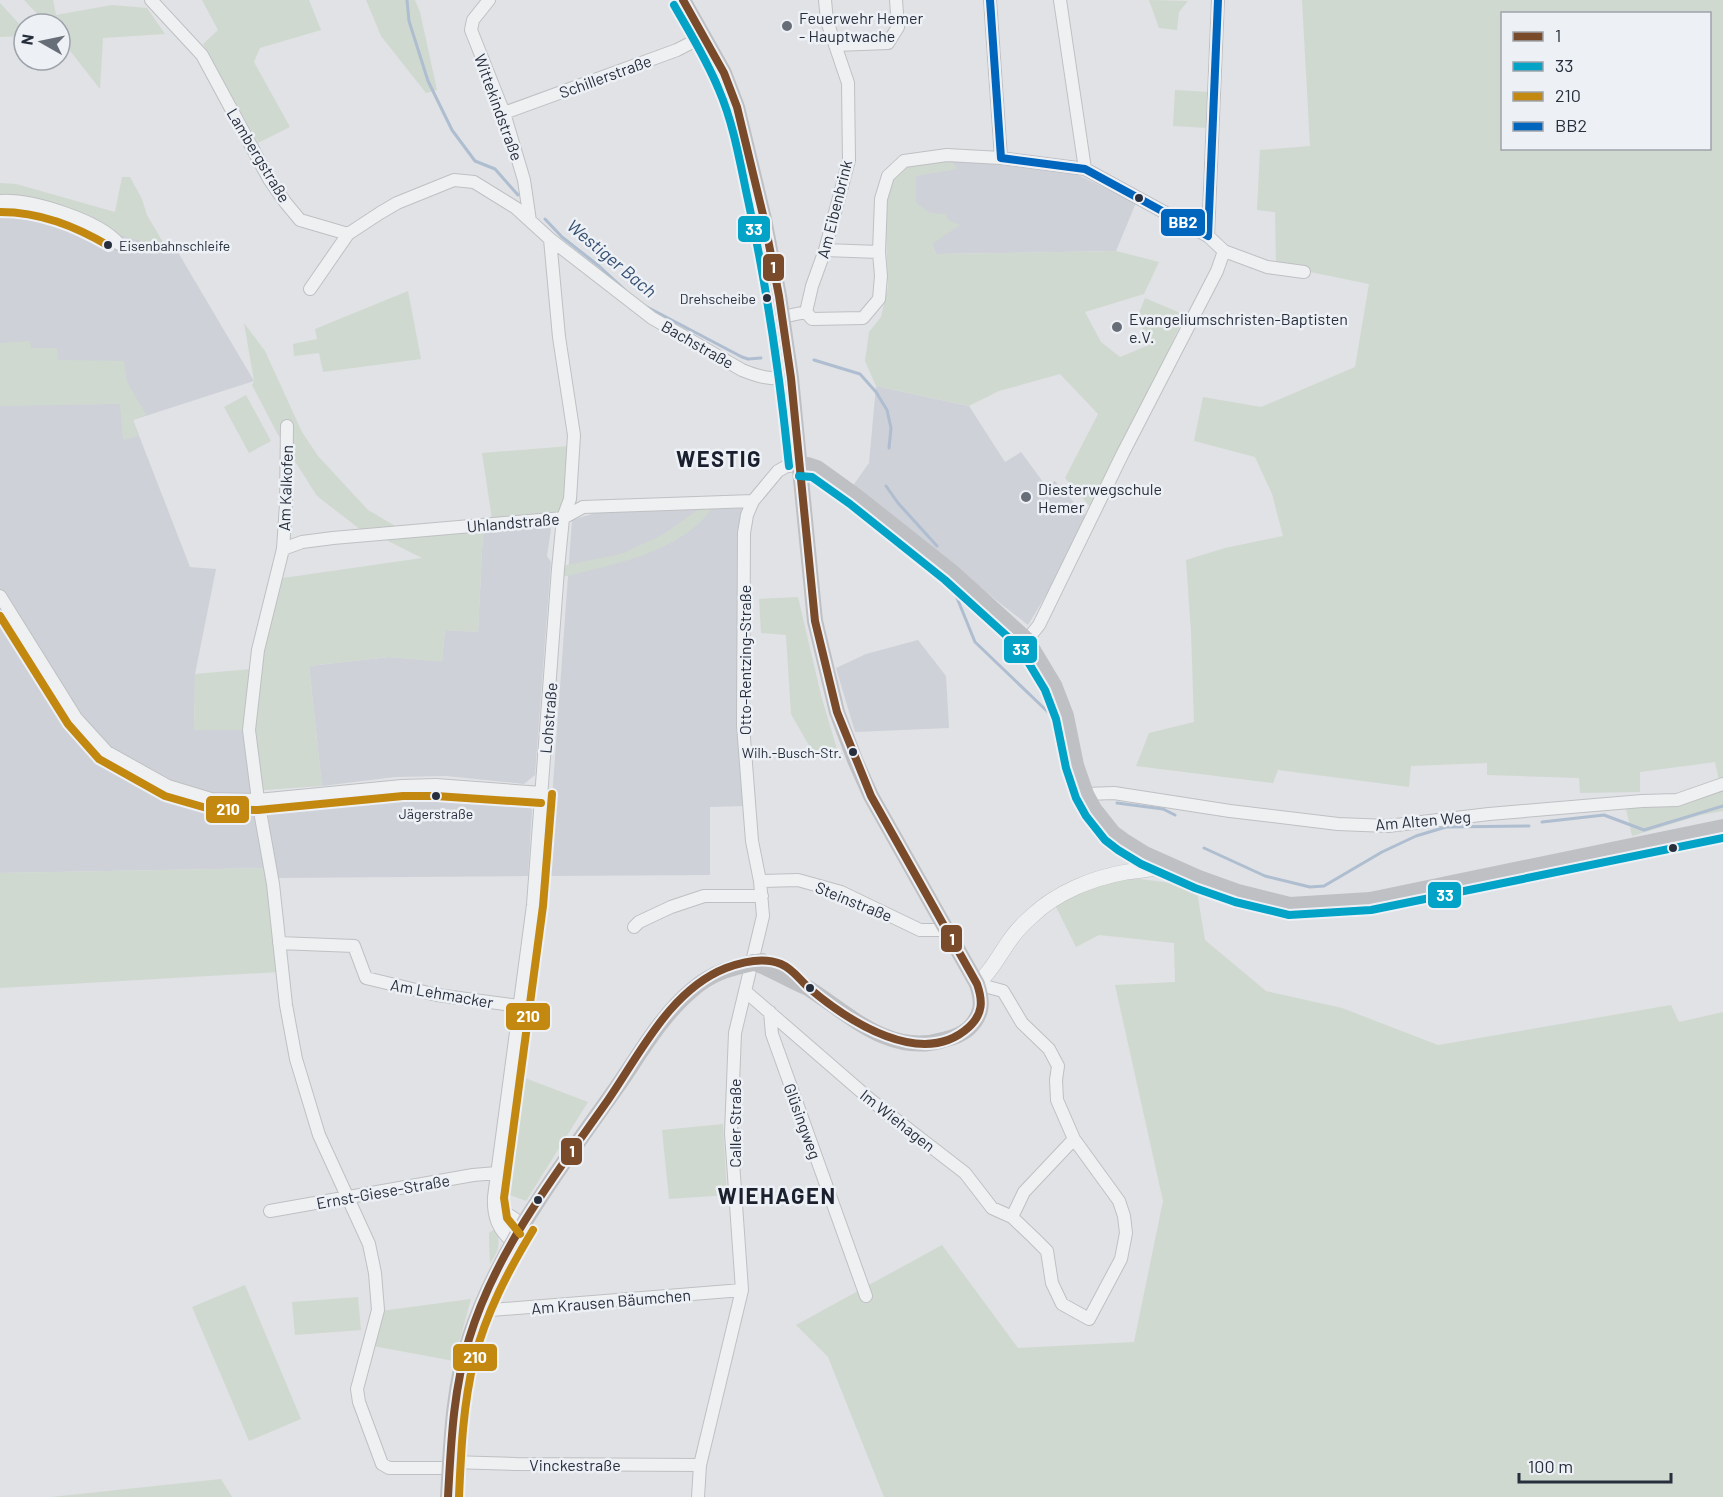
<svg xmlns="http://www.w3.org/2000/svg" width="1723" height="1497" font-family="Barlow,sans-serif">
<style>
.built{fill:#ced1d8}
.green{fill:#d0d9d0;fill-rule:evenodd}
.lines{fill:none;stroke-linecap:round;stroke-linejoin:round}
.stream{stroke:#aebed0;stroke-width:3}
.minor-casing{stroke:#bec0c3;stroke-width:14}
.tertiary-casing{stroke:#bec0c3;stroke-width:16}
.minor{stroke:#eff0f1;stroke-width:12}
.tertiary{stroke:#eff0f1;stroke-width:15}
.secondary{stroke:#bec0c4;stroke-width:16}
.bus-1-casing{stroke:#edf0f5;stroke-width:12}
.bus-2-casing{stroke:#edf0f5;stroke-width:12}
.bus-3-casing{stroke:#edf0f5;stroke-width:12}
.bus-4-casing{stroke:#edf0f5;stroke-width:12}
.bus-1{stroke:#7a4b2a;stroke-width:8}
.bus-2{stroke:#02a3c7;stroke-width:8}
.bus-3{stroke:#c3880f;stroke-width:8}
.bus-4{stroke:#0065bd;stroke-width:8}
.poi-dot{fill:#686e78;stroke:#edf0f5;stroke-width:2}
.bus-dot{fill:#272f3d;stroke:#edf0f5;stroke-width:2}
.labels{text-anchor:middle;dominant-baseline:central;stroke-width:5;stroke-linejoin:round;paint-order:stroke}
.bus-label{font-size:14px;fill:#272f3d;stroke:#edf0f5;text-anchor:end}
.poi-label{font-size:16px;fill:#272f3d;stroke:#edf0f5;text-anchor:start}
.street-label{font-size:16px;fill:#272f3d;stroke:#edf0f5}
.water-label{font-size:18px;font-style:italic;fill:#334e70;stroke:#edf0f5}
.district-label{font-size:22px;font-weight:bold;letter-spacing:1.5px;fill:#1a202e;stroke:#edf0f5}
.line-badge{stroke:#edf0f5;stroke-width:2}
.badge-label{font-size:16px;text-anchor:middle;font-weight:bold;fill:#fff}
</style>
<rect width="100%" height="100%" fill="#e0e2e5"/>
<path class="built" d="M951 159 1076 174 1136 203 1116 251 936 254 916 203V164Z
M0 188 102 215 176 249 254 381 133 420 190 567 216 569 195 674 194 730H244L268 868 0 873Z
M876 386 969 406 1005 462 1021 452 1046 486 1055 481 1085 515 1060 572 1028 625 852 487 869 463Z
M742 508 739 534 744 806 710 807V875L543 876 549 841 572 520 595 513Z
M548 525 551 529 547 556 551 562 535 775 524 784 446 776 395 777 322 786 309 666 389 657 442 661 445 630 478 632 483 531Z
M918 640 946 676 949 728 855 732 836 668 866 654Z
M390 793 526 800 532 810 528 876 276 878 268 816 277 805Z"/>
<path class="green" d="M24 0H53L56 15 112 5 147 8 165 34 103 38 100 89 60 38V24H47Z
M202 0H309L321 30 260 48 254 62 290 127 258 143 203 44 218 30Z
M366 0H415L420 12 437 90 426 93 381 36Z
M1149 0 1188 1 1179 12 1177 30 1159 28Z
M1302 0H1723V811L1701 815 1632 836 1625 804 1721 789 1715 762 1640 772V792L1580 793 1579 778 1487 775V763L1411 766 1409 787 1278 770 1273 783 1136 766 1149 733 1194 722 1191 632 1186 560 1225 548 1283 536 1272 494 1255 457 1194 441 1203 397 1261 407 1355 367 1369 284 1276 265 1275 212 1257 210 1260 150 1310 146ZM1502 14H1710V148H1502Z
M0 3 24 29V36L0 37Z
M1175 90 1210 92 1208 128 1173 126Z
M951 159 957 169 916 176V203L930 213 946 214 948 220 960 225 932 244 936 254 1116 251 1159 262 1144 294 1085 312 1101 342 1120 357 1149 345 1138 316 1145 298 1185 315 1093 510 1065 478 1098 414 1060 374 999 391 969 406 876 386 865 361 869 332 881 317 888 287 885 200 891 176 904 165Z
M122 177H130L142 199 147 215 167 249 120 235 95 220 0 198V183L16 184 115 212Z
M408 291 421 359 323 372 319 353 294 356 293 344 317 339 315 329Z
M244 323 265 351 302 432 318 456 368 510 397 527 361 530 317 496 277 433 252 385 254 381Z
M30 341 31 348H57L58 360 124 361 127 382 146 415 133 420 139 436 123 440 120 404 0 406V343Z
M246 395 271 441 249 453 224 407Z
M570 446 566 497 560 514 492 519 482 453Z
M706 504 715 505C709 512 703 520 696 526 660 556 607 566 562 577V566L621 554 664 534Z
M483 531 478 632 445 630 442 662 389 657 309 666 322 786 264 790C258 777 258 764 257 750 252 686 266 638 283 578L422 558 384 539Z
M798 597 821 695 839 756 811 749 791 714 786 635 761 633 759 599Z
M251 669 244 730H194L195 674Z
M268 868 279 972 0 988V873Z
M1132 878 1196 886 1205 940 1266 991 1342 1008 1438 1045 1671 1005 1679 1022 1723 1012V1497H884L828 1357 796 1325 942 1245 1018 1348 1134 1342 1163 1201 1115 985 1175 982 1174 943 1099 935 1076 947 1054 903 1097 882Z
M517 1075 588 1102 526 1201 502 1192Z
M723 1124 727 1195 669 1199 662 1130Z
M493 1230 497 1233C501 1246 497 1253 490 1264L489 1237V1233Z
M245 1285 301 1419 249 1441 192 1307Z
M358 1297 361 1330 295 1335 292 1302Z
M471 1299 454 1361 373 1346 381 1311Z
M221 1479 232 1497H51Z"/>
<g class="lines">
<path class="stream" d="M407 0 409 21 428 81 452 130 475 161 495 169 518 195
M545 219 562 237 599 266 625 290
M647 307 742 357 748 359 761 358
M814 360 860 374 876 392 887 410 891 428 889 448
M886 486 898 503 937 546
M953 588 975 642 1048 712
M1117 803 1163 809 1175 815
M1542 822 1604 815 1644 830 1723 806
M1204 848 1265 876 1310 887 1324 886 1382 852 1416 836 1446 827 1529 826"/>
<defs>
<path id="minor" d="M151 0 202 55 269 179 285 202 300 220 348 234
M489 0 473 20 471 30 504 113 524 180 530 221
M990 0 1001 158
M1060 0 1085 169
M835 45 888 43 898 27 896 0
M504 113 677 50 704 36
M0 201C31 199 99 220 119 244
M1208 236 1218 0
M825 250 879 252
M310 289 348 234 380 213 397 203 454 180 474 182 516 208 550 239 652 318 742 370C759 377 772 380 791 378
M806 312 812 319 863 318 879 299 881 276 879 252 881 199 888 176 904 161 947 155 1001 158 1085 169 1208 236 1224 251 1267 267 1304 272
M782 317 806 312 812 286 825 250 849 160 848 83 827 21 825 0
M287 426 286 504 283 549 258 650 249 730 258 800 273 884 286 1005 296 1059 319 1135 369 1244 375 1273 378 1310 357 1389 359 1402 382 1464 389 1468H450
M283 549 302 542 333 538 563 518 583 507 753 501
M0 596 76 718 107 752 168 786 211 799 258 800 402 786 436 785 542 793
M1027 640 1039 625 1123 453 1217 271 1224 251
M1086 794 1114 793 1230 811 1338 824 1388 826 1489 814 1642 801 1677 800 1723 784
M760 881 798 880 841 892 920 930H947
M634 927 639 922 671 907 704 896H762
M279 943 354 946 366 978 437 995 519 1006
M745 991 872 1101 965 1173 992 1208 1012 1217 1033 1237 1047 1251 1052 1283 1062 1304 1089 1319 1121 1259 1126 1233 1124 1216 1119 1201 1074 1139 1057 1100 1056 1080 1058 1066 1049 1049 1022 1023 1003 991 977 984
M770 1012 772 1034 866 1296
M494 1197 506 1213 524 1225
M270 1211 473 1175 497 1173
M1012 1217 1024 1192 1074 1139
M513 1242C498 1230 493 1216 494 1197L533 905 558 569 563 518 570 499 574 435 559 337 550 239
M479 1311 742 1290
M450 1462 516 1464 700 1465
M698 1497 700 1465 742 1290 731 1133 735 1033 763 916 760 881 752 841 743 725 744 533 747 515 753 501 778 471 787 466 799 465"/>
<path id="tertiary" d="M977 984C992 971 999 955 1010 940 1016 931 1024 923 1032 916 1057 892 1093 878 1126 872 1141 870 1152 870 1167 865"/>
</defs>
<use href="#minor" class="minor-casing"/>
<use href="#tertiary" class="tertiary-casing"/>
<use href="#minor" class="minor"/>
<use href="#tertiary" class="tertiary"/>
<path class="secondary" d="M683 0 724 73 737 107 764 219 779 296 791 378 815 621 837 712 855 760 871 796 977 984C983 1002 983 1015 968 1029 961 1035 952 1038 943 1040 891 1056 851 1016 811 990 806 986 800 985 795 982 781 975 768 968 753 962
M799 465H808L817 468 856 496 952 572 1027 640 1054 685 1066 716 1076 765 1086 794 1094 809 1113 833 1124 841 1145 854 1199 878 1238 892 1290 905 1370 900 1723 827
M448 1497C451 1444 453 1386 470 1336 501 1244 562 1165 617 1087 640 1054 661 1016 692 990 714 971 734 967 762 961"/>
<defs>
<path id="bus-1" d="M448 1497C451 1444 453 1390 469 1339 496 1250 556 1174 608 1100 640 1054 670 990 726 968 742 962 764 957 781 964 793 969 800 980 809 988 848 1021 922 1070 969 1027 983 1014 983 1001 977 984L871 796 837 712 815 621 791 378 779 296 764 219 737 107 724 73 683 0"/>
<path id="bus-2" d="M674 5C690 33 707 60 719 90 734 125 740 163 748 200 767 288 780 377 789 466
M799 476 812 477 850 504 945 580 1019 647 1045 690 1056 719 1066 768 1076 798 1086 816 1105 840 1118 850 1141 864 1195 888 1235 902 1289 915 1371 910 1723 838"/>
<path id="bus-3" d="M0 212C40 212 75 226 109 246
M0 616 68 724 99 759 165 796 210 809 258 810 403 796H436L541 803
M520 1234 507 1218 504 1198 543 906 552 794
M459 1497C461 1451 463 1405 474 1360 486 1313 508 1271 533 1230"/>
<path id="bus-4" d="M990 0 1001 158 1085 169 1208 236 1218 0"/>
</defs>
<use href="#bus-1" class="bus-1-casing"/>
<use href="#bus-2" class="bus-2-casing"/>
<use href="#bus-3" class="bus-3-casing"/>
<use href="#bus-4" class="bus-4-casing"/>
<use href="#bus-1" class="bus-1"/>
<use href="#bus-2" class="bus-2"/>
<use href="#bus-3" class="bus-3"/>
<use href="#bus-4" class="bus-4"/>
</g>
<g class="poi-dot">
<circle cx="787" cy="26" r="6"/>
<circle cx="1117" cy="327" r="6"/>
<circle cx="1026" cy="497" r="6"/>
</g>
<g class="bus-dot">
<circle cx="1139" cy="198" r="5"/>
<circle cx="108" cy="245" r="5"/>
<circle cx="767" cy="298" r="5"/>
<circle cx="853" cy="752" r="5"/>
<circle cx="436" cy="796" r="5"/>
<circle cx="1673" cy="848" r="5"/>
<circle cx="810" cy="988" r="5"/>
<circle cx="538" cy="1200" r="5"/>
</g>
<g class="labels">
<g class="bus-label">
<text x="119" y="245" text-anchor="start">Eisenbahnschleife</text>
<text x="756" y="298">Drehscheibe</text>
<text x="842" y="752">Wilh.-Busch-Str.</text>
<text x="436" y="813" text-anchor="middle">Jägerstraße</text>
</g>
<g class="poi-label">
<text x="799" y="17">Feuerwehr Hemer<tspan x="799" dy="18">- Hauptwache</tspan></text>
<text x="1129" y="318">Evangeliumschristen-Baptisten<tspan x="1129" dy="18">e.V.</tspan></text>
<text x="1038" y="488">Diesterwegschule<tspan x="1038" dy="18">Hemer</tspan></text>
</g>
<g class="street-label">
<text transform="translate(605 76) rotate(-20)">Schillerstraße</text>
<text transform="translate(499 107) rotate(70)">Wittekindstraße</text>
<text transform="translate(259 155) rotate(59)">Lambergstraße</text>
<text transform="translate(834 209) rotate(-76)">Am Eibenbrink</text>
<text transform="translate(698 344) rotate(30)">Bachstraße</text>
<text transform="translate(285 488) rotate(-88)">Am Kalkofen</text>
<text transform="translate(513 522) rotate(-5)">Uhlandstraße</text>
<text transform="translate(744 660) rotate(-90)">Otto-Rentzing-Straße</text>
<text transform="translate(548 718) rotate(-85)">Lohstraße</text>
<text transform="translate(1423 820) rotate(-5)">Am Alten Weg</text>
<text transform="translate(854 901) rotate(22)">Steinstraße</text>
<text transform="translate(442 993) rotate(10)">Am Lehmacker</text>
<text transform="translate(898 1120) rotate(38)">Im Wiehagen</text>
<text transform="translate(803 1121) rotate(70)">Glüsingweg</text>
<text transform="translate(734 1123) rotate(-90)">Caller Straße</text>
<text transform="translate(383 1191) rotate(-10)">Ernst-Giese-Straße</text>
<text transform="translate(611 1301) rotate(-5)">Am Krausen Bäumchen</text>
<text x="575" y="1464">Vinckestraße</text>
</g>
<g class="water-label">
<text transform="translate(612 258) rotate(40)">Westiger Bach</text>
</g>
<g class="district-label">
<text x="719" y="458">WESTIG</text>
<text x="777" y="1195">WIEHAGEN</text>
</g>
</g>
<g class="line-badge">
<rect x="1160" y="208" width="46" height="29" rx="6" fill="#0065bd"/>
<rect x="737" y="215" width="34" height="28" rx="6" fill="#02a3c7"/>
<rect x="762" y="253" width="23" height="29" rx="6" fill="#7a4b2a"/>
<rect x="1003" y="635" width="35" height="29" rx="6" fill="#02a3c7"/>
<rect x="205" y="795" width="45" height="29" rx="6" fill="#c3880f"/>
<rect x="1427" y="881" width="35" height="28" rx="6" fill="#02a3c7"/>
<rect x="940" y="924" width="23" height="29" rx="6" fill="#7a4b2a"/>
<rect x="505" y="1002" width="46" height="29" rx="6" fill="#c3880f"/>
<rect x="560" y="1137" width="23" height="29" rx="6" fill="#7a4b2a"/>
<rect x="452" y="1343" width="46" height="29" rx="6" fill="#c3880f"/>
</g>
<g class="badge-label">
<text x="1183" y="228">BB2</text>
<text x="754" y="235">33</text>
<text x="773" y="273">1</text>
<text x="1021" y="655">33</text>
<text x="228" y="815">210</text>
<text x="1445" y="901">33</text>
<text x="952" y="945">1</text>
<text x="528" y="1022">210</text>
<text x="572" y="1157">1</text>
<text x="475" y="1363">210</text>
</g>
<rect x="1501" y="12" width="210" height="138" fill="#edf0f5" stroke="#9ea3ab" stroke-width="1.5"/>
<rect x="1513" y="32" width="30" height="9" fill="#7a4b2a" stroke="#9ea3ab" stroke-width="1.5"/>
<text x="1555" y="42" font-size="18" fill="#272f3d">1</text>
<rect x="1513" y="62" width="30" height="9" fill="#02a3c7" stroke="#9ea3ab" stroke-width="1.5"/>
<text x="1555" y="72" font-size="18" fill="#272f3d">33</text>
<rect x="1513" y="92" width="30" height="9" fill="#c3880f" stroke="#9ea3ab" stroke-width="1.5"/>
<text x="1555" y="102" font-size="18" fill="#272f3d">210</text>
<rect x="1513" y="122" width="30" height="9" fill="#0065bd" stroke="#9ea3ab" stroke-width="1.5"/>
<text x="1555" y="132" font-size="18" fill="#272f3d">BB2</text>
<g transform="translate(42 42) rotate(279)"><circle r="28" fill="#edf0f5" stroke="#9ea3ab" stroke-width="1.5"/>
<path d="M0-4.5L10 22L0 15L-10 22Z" fill="#686e78"/>
<text y="-9" font-size="16" font-weight="bold" text-anchor="middle" fill="#272f3d">N</text>
</g>
<path d="M1519 1473v9h152v-9" fill="none" stroke="#272f3d" stroke-width="3"/>
<text x="1528" y="1473" font-size="18" fill="#272f3d" stroke="#edf0f5" stroke-width="4.5" paint-order="stroke">100 m</text>
</svg>
